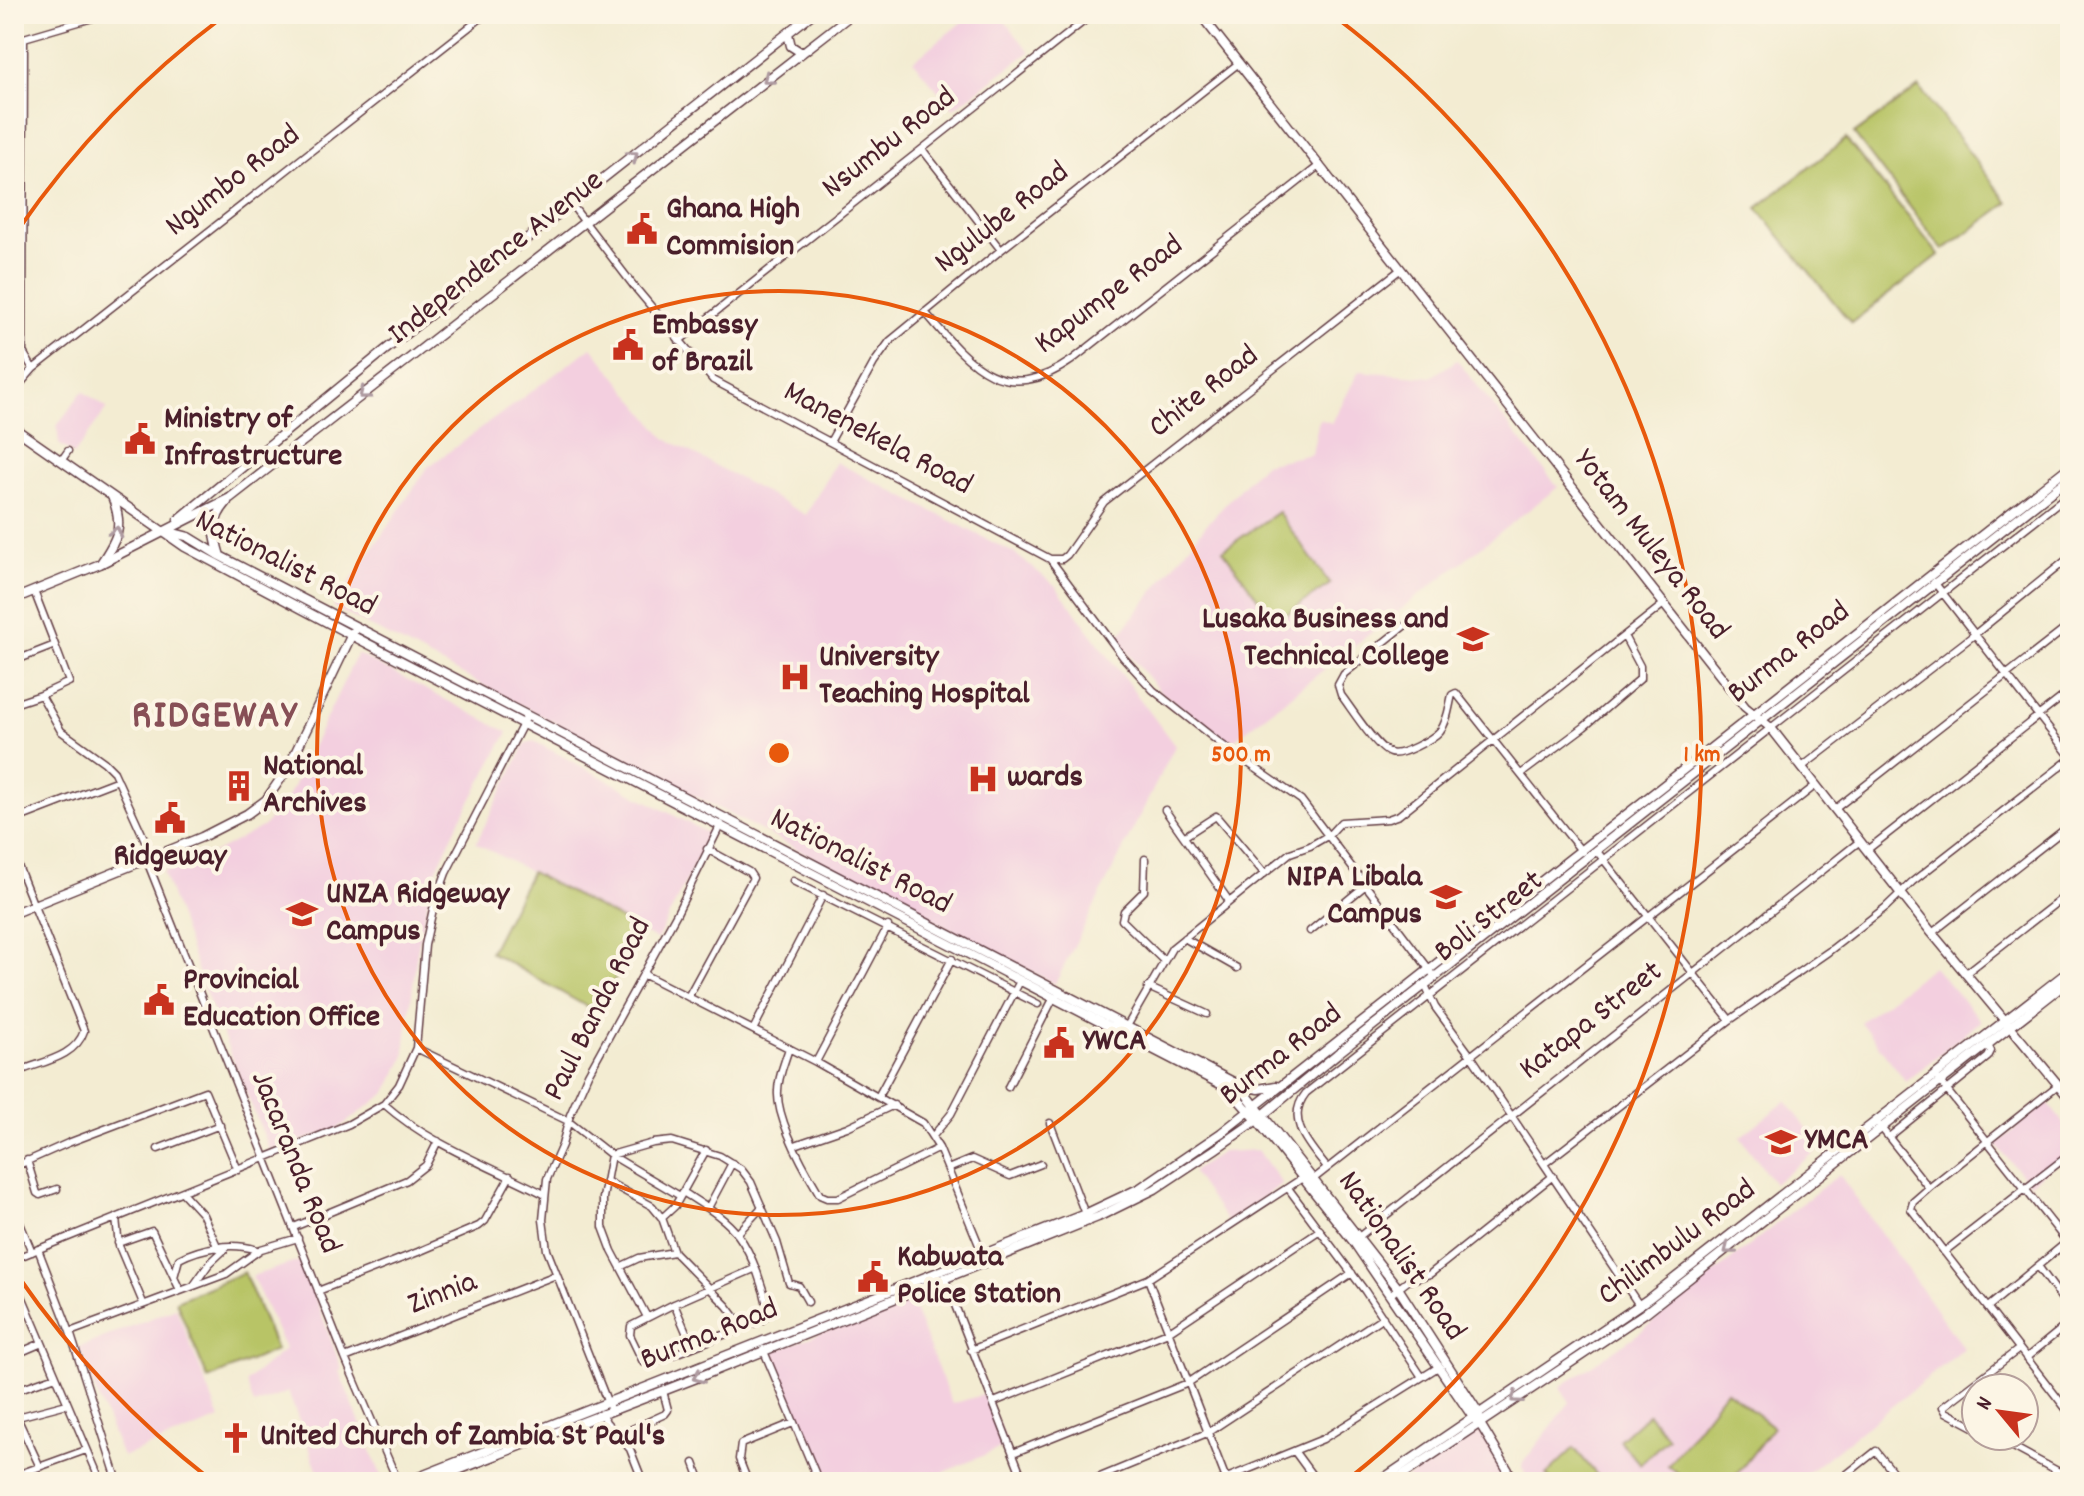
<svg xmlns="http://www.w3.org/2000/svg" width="2084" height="1496" font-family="Dekko,sans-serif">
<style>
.built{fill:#f3cfdf}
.green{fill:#b8c466;stroke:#817248;stroke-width:2}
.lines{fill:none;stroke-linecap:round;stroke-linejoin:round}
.street-casing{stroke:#633e44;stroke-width:9}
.secondary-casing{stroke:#633e44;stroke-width:11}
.street{stroke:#fff;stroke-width:6}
.secondary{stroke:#fff;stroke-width:8}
.oneway{stroke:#ae9aa0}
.ring{fill:none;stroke:#e8590c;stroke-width:4}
.labels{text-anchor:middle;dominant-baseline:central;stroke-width:8;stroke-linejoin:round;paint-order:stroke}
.street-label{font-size:32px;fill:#4a1f2b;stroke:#fcf5e5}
.poi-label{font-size:32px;font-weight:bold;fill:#4a1f2b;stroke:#fcf5e5;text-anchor:start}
.district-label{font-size:40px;font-weight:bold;letter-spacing:2px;fill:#874f56;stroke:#fcf5e5}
.centre{fill:#e8590c;stroke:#fcf5e5;stroke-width:4}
.ring-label{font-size:24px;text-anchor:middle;font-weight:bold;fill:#e8590c;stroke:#fcf5e5;stroke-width:8;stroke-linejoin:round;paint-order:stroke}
</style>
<rect width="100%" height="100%" fill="#fcf5e5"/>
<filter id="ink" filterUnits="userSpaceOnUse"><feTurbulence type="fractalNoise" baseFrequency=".0125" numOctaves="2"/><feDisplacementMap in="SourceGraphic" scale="16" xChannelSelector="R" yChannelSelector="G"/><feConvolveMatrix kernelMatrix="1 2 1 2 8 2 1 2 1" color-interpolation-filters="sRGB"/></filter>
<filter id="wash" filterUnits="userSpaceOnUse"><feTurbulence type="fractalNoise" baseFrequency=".006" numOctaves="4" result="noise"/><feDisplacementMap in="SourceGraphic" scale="32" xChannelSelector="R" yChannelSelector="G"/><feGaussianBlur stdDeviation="1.8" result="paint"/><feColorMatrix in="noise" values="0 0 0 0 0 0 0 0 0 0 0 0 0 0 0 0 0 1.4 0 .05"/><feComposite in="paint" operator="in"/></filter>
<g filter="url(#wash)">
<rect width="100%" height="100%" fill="#f3ecd2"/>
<path class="built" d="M972 14H999L1030 52 953 109 913 61Z
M592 347 665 438 806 515 836 462 1014 553 1056 586 1175 746 1055 984 333 607 428 467Z
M1457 360 1558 487 1230 743 1160 692 1116 639 1206 525 1263 464 1312 454 1319 419 1332 423 1359 371 1431 377Z
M84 392 107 408 74 455 59 444 57 426 81 393Z
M357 654 508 732 458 824 433 877 417 952 404 1059 385 1094 336 1130 270 1151 204 989 163 872 214 853 264 826 289 795Z
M534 741 709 834 657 940 476 843 526 743Z
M1933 966 1981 1021 1906 1081 1860 1022Z
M1786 1101 1822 1147 1774 1183 1740 1137Z
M2047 1102 2070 1132V1151L2030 1184 1996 1145Z
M1258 1150 1282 1184 1228 1223 1192 1172 1222 1152Z
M1839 1174 1964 1349 1796 1482H1527L1522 1464 1570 1402 1560 1387 1635 1336Z
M302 1260 342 1370 339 1371 383 1480 379 1482H322L288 1392 254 1405 246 1382 285 1349 252 1276Z
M910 1299 952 1404 985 1394 1008 1445 921 1482H826L769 1353Z
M176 1308 220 1419 122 1457 78 1348Z
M1478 1429 1504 1465 1513 1482H1401Z"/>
<path class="green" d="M1919 87 2008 203 1943 250 1854 134Z
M1846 139 1939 255 1851 323 1757 208Z
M1278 512 1330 584 1275 622 1223 550Z
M531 872 633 926 626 939 634 943 603 1001 597 998 591 1009 490 952Z
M244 1272 276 1350 208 1379 176 1301Z
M1726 1390 1773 1427 1731 1482H1689L1668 1465Z
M1648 1414 1668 1438 1640 1464 1619 1440Z
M1574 1448 1603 1482H1553L1546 1475Z"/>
</g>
<g filter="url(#ink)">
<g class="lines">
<defs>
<path id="street" d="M24 38 23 352 33 369
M14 39 24 38 106 14
M922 149 1001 250
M571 204 633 285 713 380 1050 559 1123 657 1153 690 1221 744 1301 800 1435 977
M925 312C969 364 1003 408 1072 360L1320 165
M679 341 1093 14
M14 391 33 369 486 14
M830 442 874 363 890 341 1001 250 1239 63
M61 461 68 451
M1050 559H1062L1067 555 1104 502 1401 269
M1934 582 2070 756
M1408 623 1344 674 1338 685 1341 695C1351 708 1376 748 1390 753 1400 757 1433 739 1440 731 1448 721 1449 706 1452 695L1456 693 1582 852
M55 645 69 682 41 695 61 731 104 762 114 772 153 858
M14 661 55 645 34 591
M14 704 41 695
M1802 767 1974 635 2070 557
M1521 774 1584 727 1640 679V666L1624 636
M1835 809 2070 625
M1165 810 1229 901
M14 820 118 780
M1185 836 1216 816 1264 873
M1596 850 1730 1020
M1867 850 2070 691
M14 856 84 1031C76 1056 45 1061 22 1070
M1145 859 1144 891 1124 911 1122 920 1164 961
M147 861 345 1358 398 1482
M793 881 1038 1004
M1310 931 1367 884
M1932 933 2070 825
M1184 938 1237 968
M643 974 816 1062 923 1123 939 1148 984 1257
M1965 974 2070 892
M1425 985 1435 1007 1471 1056 1639 1305
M1148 987 1207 1014
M688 997 753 878 749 872 707 849
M1126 1028 1172 948 1290 853 1310 846 1329 835 1341 822 1388 819 1399 815 1665 603
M753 1030 823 895
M416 1048 568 1121 611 1155 680 1196
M789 1048C785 1062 778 1076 778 1091 776 1119 805 1170 820 1195L827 1198H838L939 1148
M816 1062 888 926
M1938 1079 2067 1242
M2058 1085 1929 1188 1913 1202 1911 1209 2070 1414
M1008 1087 1054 997
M878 1097 952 959
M384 1104C430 1145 490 1166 544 1194
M1050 1123 1085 1214
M1879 1125 1929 1188
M933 1136 951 1114 1020 981
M1889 1137 1988 1057 1991 1051 1988 1045
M795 1145 847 1127 894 1105
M158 1149 220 1125
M611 1155 653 1143 672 1141 720 1156 741 1169 751 1182 777 1242 789 1283 799 1286 808 1302
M611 1155 603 1198V1227L612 1251 647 1317
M27 1160 37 1193 40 1195 57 1189
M1544 1164 1730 1020 1828 952 1886 907 1912 882 2070 759
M14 1167 68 1143 205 1091 238 1170
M1327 1168C1310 1146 1284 1120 1306 1093L2070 493
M948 1169 972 1159 1010 1176 1041 1164
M606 1181 652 1206 662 1218 674 1252 727 1306 743 1327
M1311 1181 1816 785
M1288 1188 1365 1291 1422 1377
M182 1192 203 1215 218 1248
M683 1192C701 1204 725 1217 738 1235 753 1255 764 1289 769 1313L762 1320 649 1364 643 1362 630 1335 631 1326 674 1304 754 1269
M708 1208 732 1163
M14 1209 32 1252
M116 1218 119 1246 143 1303
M662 1218 675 1206 706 1150
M294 1227 407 1180 426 1165 438 1141
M737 1234 761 1208
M1356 1239 1860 841
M118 1243 152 1231 180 1290
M38 1249 70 1332
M1944 1252 2070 1154
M14 1259 349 1124 384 1104 399 1085 416 1048 425 945 433 909 446 873 527 716
M622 1266 639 1258 674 1252
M2038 1266 2070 1310
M14 1277 101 1482
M174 1277 179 1259C202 1247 233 1242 257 1250
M944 1277 1024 1482
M1148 1279 1226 1479
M194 1285 209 1264 225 1249
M318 1291 418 1252 479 1226 485 1221 510 1176
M1391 1294 1408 1281 1430 1274 1553 1176
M674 1304 692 1346
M1988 1307 2068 1241
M763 1349 819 1482
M971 1350 1148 1279 1304 1177
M14 1355 42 1343
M345 1358 556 1275
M2026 1358 2070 1322
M14 1391 56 1376
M994 1402 1168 1332 1320 1230
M609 1406 547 1250 543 1220 547 1179 562 1145 570 1115 588 1074 677 913 721 824
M14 1411 39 1465
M602 1413 606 1422 630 1449 643 1482
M14 1418 67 1404
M1976 1428 1946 1412 1943 1407 2019 1349
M619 1435 665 1414 668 1410 663 1391
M1993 1436 2061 1473
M1295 1452 1317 1482
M1013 1453 1188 1383 1352 1273
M694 1463 701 1482
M14 1476 86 1450
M957 1478 958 1482
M118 1482 70 1332 226 1274 261 1249 298 1238
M748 1482 739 1459 741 1444 793 1423
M1088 1482 1207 1433 1383 1317
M1217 1482 1323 1439 1440 1366
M1837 1482 1876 1451 1901 1482
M2050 1482 2070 1466"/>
<path id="secondary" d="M1200 14 1745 707 1771 728 1932 933 2070 1099
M788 34 791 46 802 53
M14 428 185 547 351 635 1228 1088 1257 1120 1353 1241 1472 1416 1482 1427 1515 1482
M178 520 384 351 812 14
M170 532 189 537 220 556 1239 1085 1398 1288 1478 1412 1480 1423
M220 556C213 533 211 520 227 502
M101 563C117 539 124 528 113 499
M14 599 100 564 230 498 852 14
M14 913 202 837 247 814 266 800 288 768 353 632
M1242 1086 1259 1089 1276 1086
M406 1482 1085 1214 1140 1188 1221 1133 2070 466
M427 1482 699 1377 1098 1217 1155 1189 1214 1150 1257 1120 1337 1054 2070 477
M1378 1482 1648 1299 2070 970
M1392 1482 1645 1313 2070 980"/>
</defs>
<use href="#street" class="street-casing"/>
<use href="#secondary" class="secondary-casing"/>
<use href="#street" class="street"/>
<use href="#secondary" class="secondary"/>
</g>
<defs><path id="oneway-chevron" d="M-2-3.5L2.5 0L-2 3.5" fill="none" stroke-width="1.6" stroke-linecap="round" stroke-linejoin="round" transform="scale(2)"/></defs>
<g class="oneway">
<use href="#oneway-chevron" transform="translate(768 79) rotate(142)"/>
<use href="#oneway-chevron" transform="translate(633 156) rotate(-38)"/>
<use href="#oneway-chevron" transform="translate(364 394) rotate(141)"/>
<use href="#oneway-chevron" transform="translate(116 532) rotate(-76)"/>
<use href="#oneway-chevron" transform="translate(1729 1249) rotate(142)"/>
<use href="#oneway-chevron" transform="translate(698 1377) rotate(158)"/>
<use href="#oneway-chevron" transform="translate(1516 1398) rotate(145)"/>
</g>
</g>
<g class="ring">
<circle cx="779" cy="753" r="462"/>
<path d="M211 1480A923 923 0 0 1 18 1276M18 230A923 923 0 0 1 224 16M1334 16A923 923 0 0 1 1347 1480"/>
</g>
<defs>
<symbol id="civic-bare" viewBox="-9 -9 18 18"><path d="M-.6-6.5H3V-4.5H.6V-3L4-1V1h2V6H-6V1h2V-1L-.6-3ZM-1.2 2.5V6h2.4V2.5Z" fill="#c8321e" stroke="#fcf5e5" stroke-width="2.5" paint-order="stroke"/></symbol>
<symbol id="university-bare" viewBox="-9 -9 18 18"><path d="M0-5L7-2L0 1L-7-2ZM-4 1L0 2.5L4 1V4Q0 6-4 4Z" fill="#c8321e" stroke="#fcf5e5" stroke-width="2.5" paint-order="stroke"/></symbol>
<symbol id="hospital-bare" viewBox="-9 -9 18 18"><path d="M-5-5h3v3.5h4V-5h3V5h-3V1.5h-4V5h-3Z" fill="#c8321e" stroke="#fcf5e5" stroke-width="2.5" paint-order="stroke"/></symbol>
<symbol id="building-bare" viewBox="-9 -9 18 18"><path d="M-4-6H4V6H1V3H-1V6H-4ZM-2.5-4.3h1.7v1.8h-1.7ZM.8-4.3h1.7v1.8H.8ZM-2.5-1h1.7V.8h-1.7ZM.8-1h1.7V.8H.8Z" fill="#c8321e" stroke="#fcf5e5" stroke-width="2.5" paint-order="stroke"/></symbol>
<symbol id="church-bare" viewBox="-9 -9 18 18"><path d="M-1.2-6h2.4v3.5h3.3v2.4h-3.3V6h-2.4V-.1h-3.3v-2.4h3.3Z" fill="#c8321e" stroke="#fcf5e5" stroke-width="2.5" paint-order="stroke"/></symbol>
</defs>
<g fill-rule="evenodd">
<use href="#civic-bare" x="620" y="207" width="44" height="44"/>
<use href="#civic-bare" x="606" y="323" width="44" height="44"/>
<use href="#civic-bare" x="118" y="417" width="44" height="44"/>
<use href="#university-bare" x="1451" y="617" width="44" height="44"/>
<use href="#hospital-bare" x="773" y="655" width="44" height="44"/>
<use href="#hospital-bare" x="961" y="757" width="44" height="44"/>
<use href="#building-bare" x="217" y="764" width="44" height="44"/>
<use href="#civic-bare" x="148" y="796" width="44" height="44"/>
<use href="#university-bare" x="1424" y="875" width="44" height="44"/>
<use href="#university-bare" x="280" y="892" width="44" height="44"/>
<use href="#civic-bare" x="137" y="978" width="44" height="44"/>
<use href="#civic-bare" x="1037" y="1021" width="44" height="44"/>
<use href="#university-bare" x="1759" y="1120" width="44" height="44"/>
<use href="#civic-bare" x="851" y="1255" width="44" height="44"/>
<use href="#church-bare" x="214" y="1416" width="44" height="44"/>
</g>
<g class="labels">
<g class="street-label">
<text transform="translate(890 144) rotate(-38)">Nsumbu Road</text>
<text transform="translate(234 182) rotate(-38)">Ngumbo Road</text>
<text transform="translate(1003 219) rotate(-38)">Ngulube Road</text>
<text transform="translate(497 259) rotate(-38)">Independence Avenue</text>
<text transform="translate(1110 296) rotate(-37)">Kapumpe Road</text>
<text transform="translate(1205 393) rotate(-38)">Chite Road</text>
<text transform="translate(877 440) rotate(28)">Manenekela Road</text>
<text transform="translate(1650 546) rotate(52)">Yotam Muleya Road</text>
<text transform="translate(285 565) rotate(27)">Nationalist Road</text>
<text transform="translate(1790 654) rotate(-38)">Burma Road</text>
<text transform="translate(860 863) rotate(27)">Nationalist Road</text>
<text transform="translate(1490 918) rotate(-38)">Boli Street</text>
<text transform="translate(599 1010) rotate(-63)">Paul Banda Road</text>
<text transform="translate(1592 1022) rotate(-38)">Katapa Street</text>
<text transform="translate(1282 1056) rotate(-38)">Burma Road</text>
<text transform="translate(294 1163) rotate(68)">Jacaranda Road</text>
<text transform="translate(1678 1244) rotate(-37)">Chilimbulu Road</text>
<text transform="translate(1400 1257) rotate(55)">Nationalist Road</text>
<text transform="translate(443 1295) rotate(-21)">Zinnia</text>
<text transform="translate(710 1336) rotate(-22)">Burma Road</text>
</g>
<g class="poi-label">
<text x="666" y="211">Ghana High<tspan x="666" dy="37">Commision</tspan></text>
<text x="652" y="327">Embassy<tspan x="652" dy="37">of Brazil</tspan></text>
<text x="164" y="421">Ministry of<tspan x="164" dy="37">Infrastructure</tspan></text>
<text x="1449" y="621" text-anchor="end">Lusaka Business and<tspan x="1449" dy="37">Technical College</tspan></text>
<text x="819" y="659">University<tspan x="819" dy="37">Teaching Hospital</tspan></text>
<text x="263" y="768">National<tspan x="263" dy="37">Archives</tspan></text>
<text x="1007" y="779">wards</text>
<text x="170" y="858" text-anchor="middle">Ridgeway</text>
<text x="1422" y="879" text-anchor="end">NIPA Libala<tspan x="1422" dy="37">Campus</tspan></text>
<text x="326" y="896">UNZA Ridgeway<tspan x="326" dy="37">Campus</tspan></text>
<text x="183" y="982">Provincial<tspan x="183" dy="37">Education Office</tspan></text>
<text x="1083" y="1043">YWCA</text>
<text x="1805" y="1142">YMCA</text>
<text x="897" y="1259">Kabwata<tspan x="897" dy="37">Police Station</tspan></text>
<text x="260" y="1438">United Church of Zambia St Paul's</text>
</g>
<g class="district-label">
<text x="215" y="718">RIDGEWAY</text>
</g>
</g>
<circle cx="779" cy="753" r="12" class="centre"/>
<g class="ring-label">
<text x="1241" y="761">500 m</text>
<text x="1702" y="761">1 km</text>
</g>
<rect width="2084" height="1496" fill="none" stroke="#fcf5e5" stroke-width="48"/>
<g transform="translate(2000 1412) rotate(299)"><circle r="38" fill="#fcf5e5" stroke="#b59f9b" stroke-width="2"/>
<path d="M0-6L14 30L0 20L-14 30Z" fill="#c8321e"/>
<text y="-12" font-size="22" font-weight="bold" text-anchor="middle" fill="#4a1f2b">N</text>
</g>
</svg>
